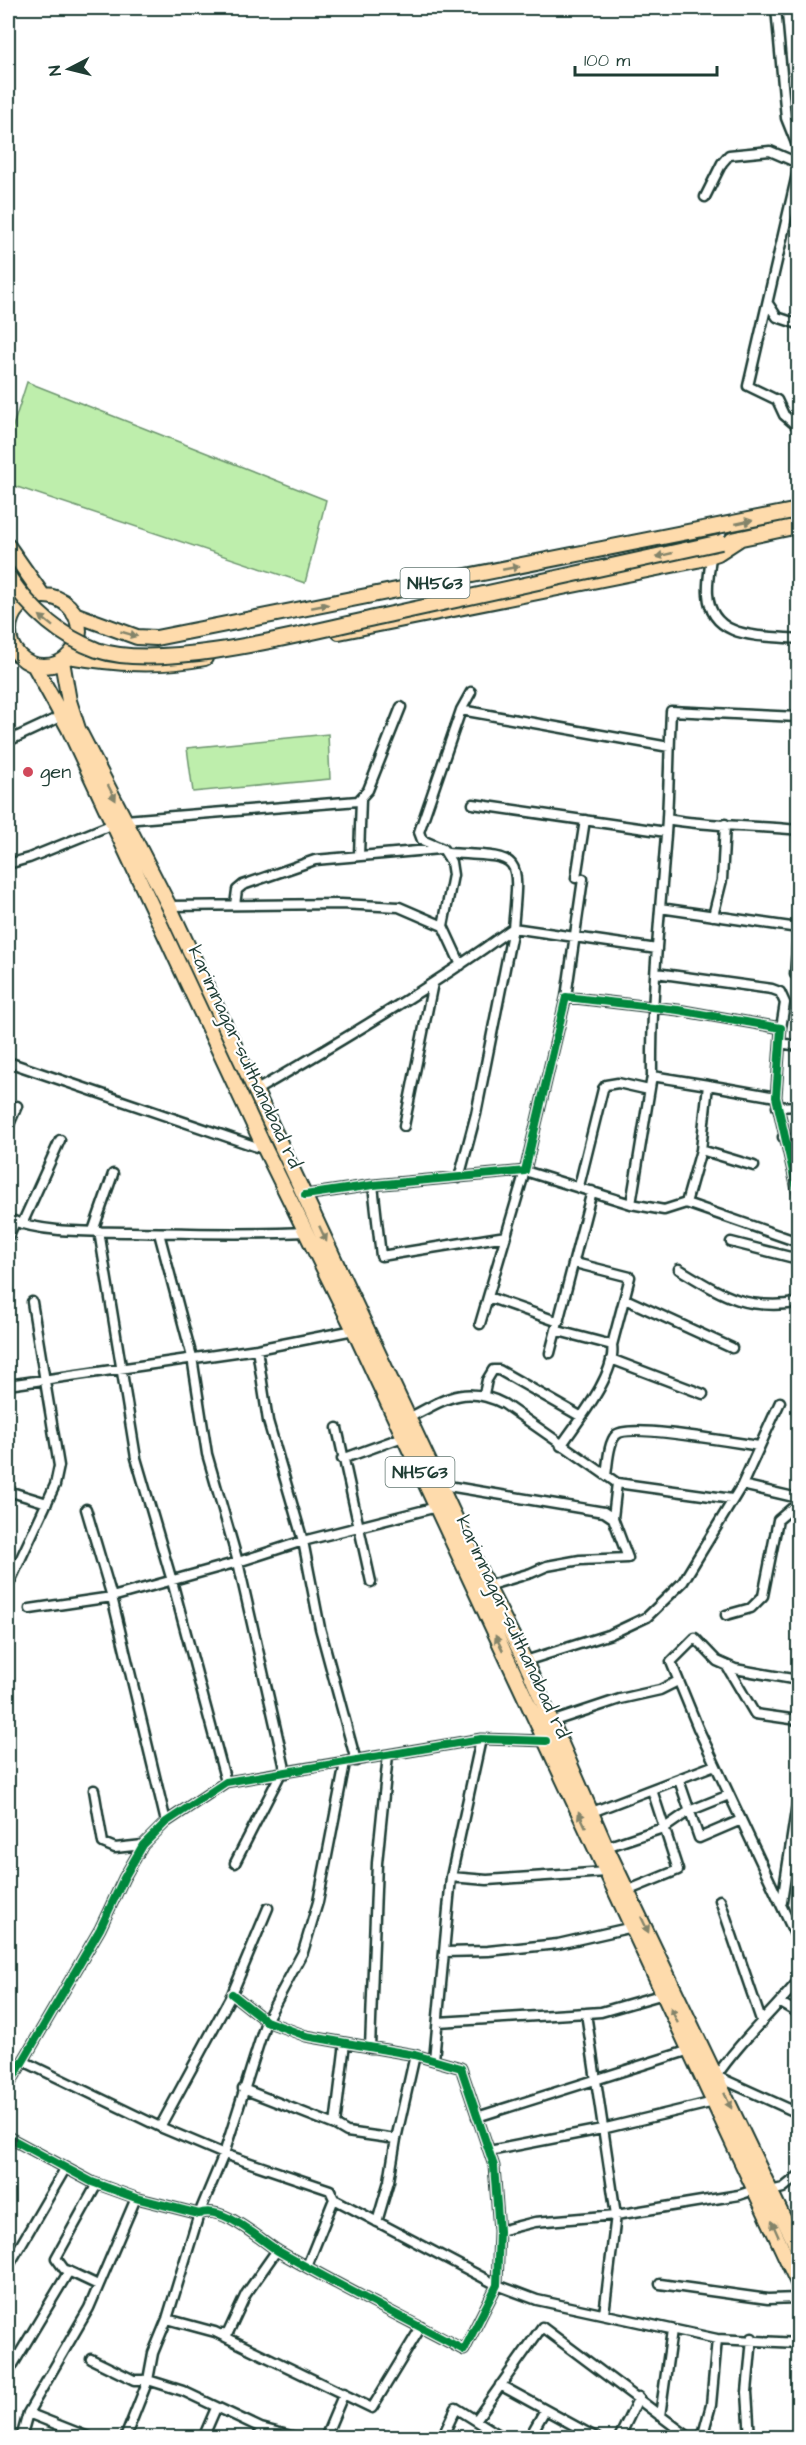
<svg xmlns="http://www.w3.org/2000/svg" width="806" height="2445" font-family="'Architects Daughter',sans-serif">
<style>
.green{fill:#beeeac;stroke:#6e9670;stroke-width:1.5}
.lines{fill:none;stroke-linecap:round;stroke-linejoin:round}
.minor-casing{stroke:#1f3d34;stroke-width:13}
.trunk-casing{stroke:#1f3d34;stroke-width:18}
.minor{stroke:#fff;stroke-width:8}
.trunk{stroke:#fedbac;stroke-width:14}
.trunk-bridge-casing{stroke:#1f3d34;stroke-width:18;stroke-linecap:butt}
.trunk-bridge{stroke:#fedbac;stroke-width:14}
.cycleway-casing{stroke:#fff;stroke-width:11}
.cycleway{stroke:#00873e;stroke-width:8}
.oneway{fill:#83846a}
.poi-dot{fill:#d1495b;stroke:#fff;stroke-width:2}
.labels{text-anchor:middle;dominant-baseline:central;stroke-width:4.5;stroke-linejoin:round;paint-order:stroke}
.shield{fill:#fff;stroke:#627771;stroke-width:1.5}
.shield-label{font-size:18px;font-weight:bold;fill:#1f3d34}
.poi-label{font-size:20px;fill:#1f3d34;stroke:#fff;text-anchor:start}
.street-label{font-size:20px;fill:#1f3d34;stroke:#fff}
</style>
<rect width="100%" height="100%" fill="#fff"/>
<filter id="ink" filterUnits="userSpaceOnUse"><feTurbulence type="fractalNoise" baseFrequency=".0167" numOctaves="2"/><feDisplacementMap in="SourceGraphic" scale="12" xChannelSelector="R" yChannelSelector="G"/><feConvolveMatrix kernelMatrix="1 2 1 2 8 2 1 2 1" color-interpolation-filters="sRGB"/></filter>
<g filter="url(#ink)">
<path class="green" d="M27 382 326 500 305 583 8 484V442Z
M328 734 330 779 193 792 187 748Z"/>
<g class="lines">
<defs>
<path id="minor" d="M776 8 786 118 798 148
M798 170 748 386 777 400 784 415 798 427
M705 197 722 163 729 155 770 151 798 163
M769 305 777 317 798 324
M711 556C710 568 707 582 708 594 711 641 763 635 798 639
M8 603 14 613
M461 710 669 747
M8 741 62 716
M473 804 666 832
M667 819C710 827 754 825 798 830
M125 820 358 801 368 790 401 707
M448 853C522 857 520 852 513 928L657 949
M359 855 361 799
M8 864 29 858 113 824
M576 878 585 820
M235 905 237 890 243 885 315 860 440 849
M169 906 341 904 399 907 443 926
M660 908 798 928
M713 916 722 880 725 824
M798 936 795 974 798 975
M461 965 443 926 453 875 451 862 443 849 422 840 419 832 461 710 471 692
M656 973 772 989 780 992 785 1003 781 1028
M566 997 583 879
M780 1043 798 1046
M8 1062 266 1150
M708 1085 652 1076C651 996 660 915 666 834 669 793 669 752 671 711L798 717
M255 1091C343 1040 430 988 513 928L476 1114 459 1178
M777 1107 798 1106
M404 1126 433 983
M8 1127 17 1106
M783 1137 798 1142
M754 1166 701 1150 708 1085 776 1097
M373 1185 381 1256 506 1236
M579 1186 603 1089 606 1085 618 1083 649 1090
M305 1195 373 1185 525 1171 566 997 678 1010 781 1028 776 1097 798 1194
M686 1203 798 1242
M631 1204 664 1210 686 1203 701 1150
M8 1219C46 1234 90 1231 131 1232 189 1233 247 1235 306 1232
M22 1224 60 1140
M93 1231 113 1174
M99 1231 136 1458 172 1581 226 1782
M159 1233 192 1357 207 1454 238 1562 286 1773
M8 1237 15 1222
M731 1242 798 1259
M679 1269C724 1296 744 1310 798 1303
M488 1297 559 1322
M625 1299 732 1348
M480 1324 525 1171 631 1204 652 1076
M558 1331 612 1345 630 1277 575 1263
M257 1349 268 1421 303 1541 320 1628 356 1761
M550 1353 592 1191
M611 1359 703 1394
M8 1385 257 1349 354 1330
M484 1394 487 1380 493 1370H499L580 1416
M409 1418C445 1399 465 1384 504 1404L617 1483 732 1499
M337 1428 371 1582
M561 1446C577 1422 617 1374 612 1345
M342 1459 403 1437
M606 1475C608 1464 608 1443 616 1435 627 1423 738 1443 759 1446
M442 1485 604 1512 613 1518 628 1558 580 1560 547 1566 531 1573 487 1586
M742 1485 798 1498
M8 1491 47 1503
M86 1509 112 1597 166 1822
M613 1518 617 1483
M8 1586 55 1485 59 1466 32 1302
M30 1609 112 1597 238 1562 303 1541 441 1506
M726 1615 751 1608 763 1596 778 1520 798 1503
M522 1662 611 1634 647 1617 683 1582 742 1485 780 1402
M726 1665 755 1714 798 1720
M798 1680 735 1669 717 1661 695 1638 671 1662 698 1728 798 1941
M551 1722 620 1699 660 1690 678 1681
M679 1780 699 1838 741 1820
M94 1790 103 1843 115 1848 143 1845
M592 1812 715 1765
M606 1847 666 1827 689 1811 729 1795
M235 1863 281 1773
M451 1877 487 1880 606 1872
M629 1890 678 1870 652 1790
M720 1900 762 2023
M782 1902 798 1797
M444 1952 451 1877 481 1739
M781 2003 798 2013
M586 2013 601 2012 664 1994
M438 2022 586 2013 616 2215 604 2314
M345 2043 335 2125 347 2132 396 2139 415 2055
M370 2048 377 1863 388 1755
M434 2060 444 1952 488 1951 558 1944 633 1927
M23 2061 160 2127 224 2154 330 2190 334 2199 497 2285 537 2300 717 2339 798 2343
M716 2076 798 2113
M715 2078C739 2042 771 2014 798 1981
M8 2087 100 1929 124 1878 143 1845 166 1822 226 1782 481 1739 546 1741
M243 2089 335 2125
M477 2117 690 2050
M160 2127 232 1994 268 1908
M8 2137 92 2182 136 2198 199 2214C222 2204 259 2239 278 2251 339 2286 402 2317 464 2350L497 2285 499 2231 494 2166 461 2068 415 2055 306 2036 266 2021 232 1994
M489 2151 602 2129 714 2102
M97 2184 56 2258 64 2269 98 2285
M771 2191 783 2188 798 2176
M377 2222 389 2181 396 2139
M499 2231 535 2222 616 2215 739 2195 757 2189
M307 2266 334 2199
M8 2267 65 2169
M660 2284 768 2299 798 2298
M167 2319 215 2332 372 2408 421 2327
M222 2334 227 2335 246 2294 277 2250
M91 2359 134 2380H148L183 2391 261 2428 299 2438
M8 2373 69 2271
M500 2385 597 2438
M28 2413 91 2438
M660 2416 672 2330
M476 2420 542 2327 690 2438
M21 2438 28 2413 89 2308 136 2198
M125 2438 148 2380 153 2353 167 2319 199 2214 224 2154 266 2021 303 1952 318 1902 345 1763
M203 2438 216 2408
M258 2438 261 2428
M325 2438 344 2393
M442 2438 456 2408 504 2438
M529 2438 545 2410
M619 2438 639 2397
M702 2438 711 2405 717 2339
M750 2438 747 2392 752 2338"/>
<path id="trunk" d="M732 540 798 526
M8 546 43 596
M9 631a35 35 0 1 1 70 0a35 35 0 1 1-70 0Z
M74 614 137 637 156 638 798 510
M339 632 697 560 718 553 741 538
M68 656C117 664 156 667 205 658
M62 661 69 701 78 729 169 906 487 1586 525 1661 606 1847 798 2249
M34 665 69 729 266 1151 354 1330 798 2283"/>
</defs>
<use href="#minor" class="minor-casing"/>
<use href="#trunk" class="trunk-casing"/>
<use href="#minor" class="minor"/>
<use href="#trunk" class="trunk"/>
<defs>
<path id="trunk-bridge" d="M8 576C30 609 59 636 97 650 164 673 321 629 392 614 502 590 611 566 721 542"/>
</defs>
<use href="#trunk-bridge" class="trunk-bridge-casing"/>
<use href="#trunk-bridge" class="trunk-bridge"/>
<defs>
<path id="cycleway" d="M305 1195 373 1185 525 1171 566 997 678 1010 781 1028 776 1097 798 1194
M8 2087 100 1929 124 1878 143 1845 166 1822 226 1782 481 1739 546 1741
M8 2137 92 2182 136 2198 199 2214C222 2204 259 2239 278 2251 339 2286 402 2317 464 2350L497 2285 499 2231 494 2166 461 2068 415 2055 306 2036 266 2021 232 1994"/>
</defs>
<use href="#cycleway" class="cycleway-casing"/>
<use href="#cycleway" class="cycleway"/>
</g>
<defs><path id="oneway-solid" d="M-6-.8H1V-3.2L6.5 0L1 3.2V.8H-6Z" transform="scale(1.5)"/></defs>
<g class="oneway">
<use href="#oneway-solid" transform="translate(744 522) rotate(-12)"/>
<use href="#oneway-solid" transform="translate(664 555) rotate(167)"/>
<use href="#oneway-solid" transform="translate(511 568) rotate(-11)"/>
<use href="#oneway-solid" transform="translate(320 606) rotate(-11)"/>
<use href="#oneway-solid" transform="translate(46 621) rotate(-141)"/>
<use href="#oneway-solid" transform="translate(129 634) rotate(16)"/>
<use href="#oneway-solid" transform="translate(112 793) rotate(63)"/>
<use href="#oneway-solid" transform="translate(323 1234) rotate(65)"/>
<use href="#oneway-solid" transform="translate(499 1643) rotate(-116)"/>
<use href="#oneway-solid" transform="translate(582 1819) rotate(-115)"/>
<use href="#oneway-solid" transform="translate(645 1925) rotate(65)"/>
<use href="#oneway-solid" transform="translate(674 2015) rotate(-115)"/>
<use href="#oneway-solid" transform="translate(728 2101) rotate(65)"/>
<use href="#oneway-solid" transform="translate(775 2229) rotate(-114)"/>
</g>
</g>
<circle class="poi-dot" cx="28" cy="772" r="6"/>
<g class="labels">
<g class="shield">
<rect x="400.5" y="568" width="69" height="30" rx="4.5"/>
<rect x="385.5" y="1457" width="69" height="30" rx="4.5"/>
</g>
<g class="shield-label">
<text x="435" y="583">NH563</text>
<text x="420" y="1472">NH563</text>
</g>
<g class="poi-label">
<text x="40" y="772">gen</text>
</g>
<g class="street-label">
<text transform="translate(245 1057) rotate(65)">karimnagar-sulthanabad rd</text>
<text transform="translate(513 1627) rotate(65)">karimnagar-sulthanabad rd</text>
</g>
</g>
<rect width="806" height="2445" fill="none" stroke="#fff" stroke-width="30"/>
<rect x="15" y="15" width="776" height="2415" fill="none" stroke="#1f3d34" stroke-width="2" filter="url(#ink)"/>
<g transform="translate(69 69) rotate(263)" stroke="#ffffff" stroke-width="4.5" paint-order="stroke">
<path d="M0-4.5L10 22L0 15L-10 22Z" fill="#1f3d34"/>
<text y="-9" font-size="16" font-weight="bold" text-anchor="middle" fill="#1f3d34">N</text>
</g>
<path d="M575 66v9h142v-9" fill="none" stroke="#1f3d34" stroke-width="3"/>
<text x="584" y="66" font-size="18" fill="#1f3d34" stroke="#ffffff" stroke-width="4.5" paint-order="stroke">100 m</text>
</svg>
